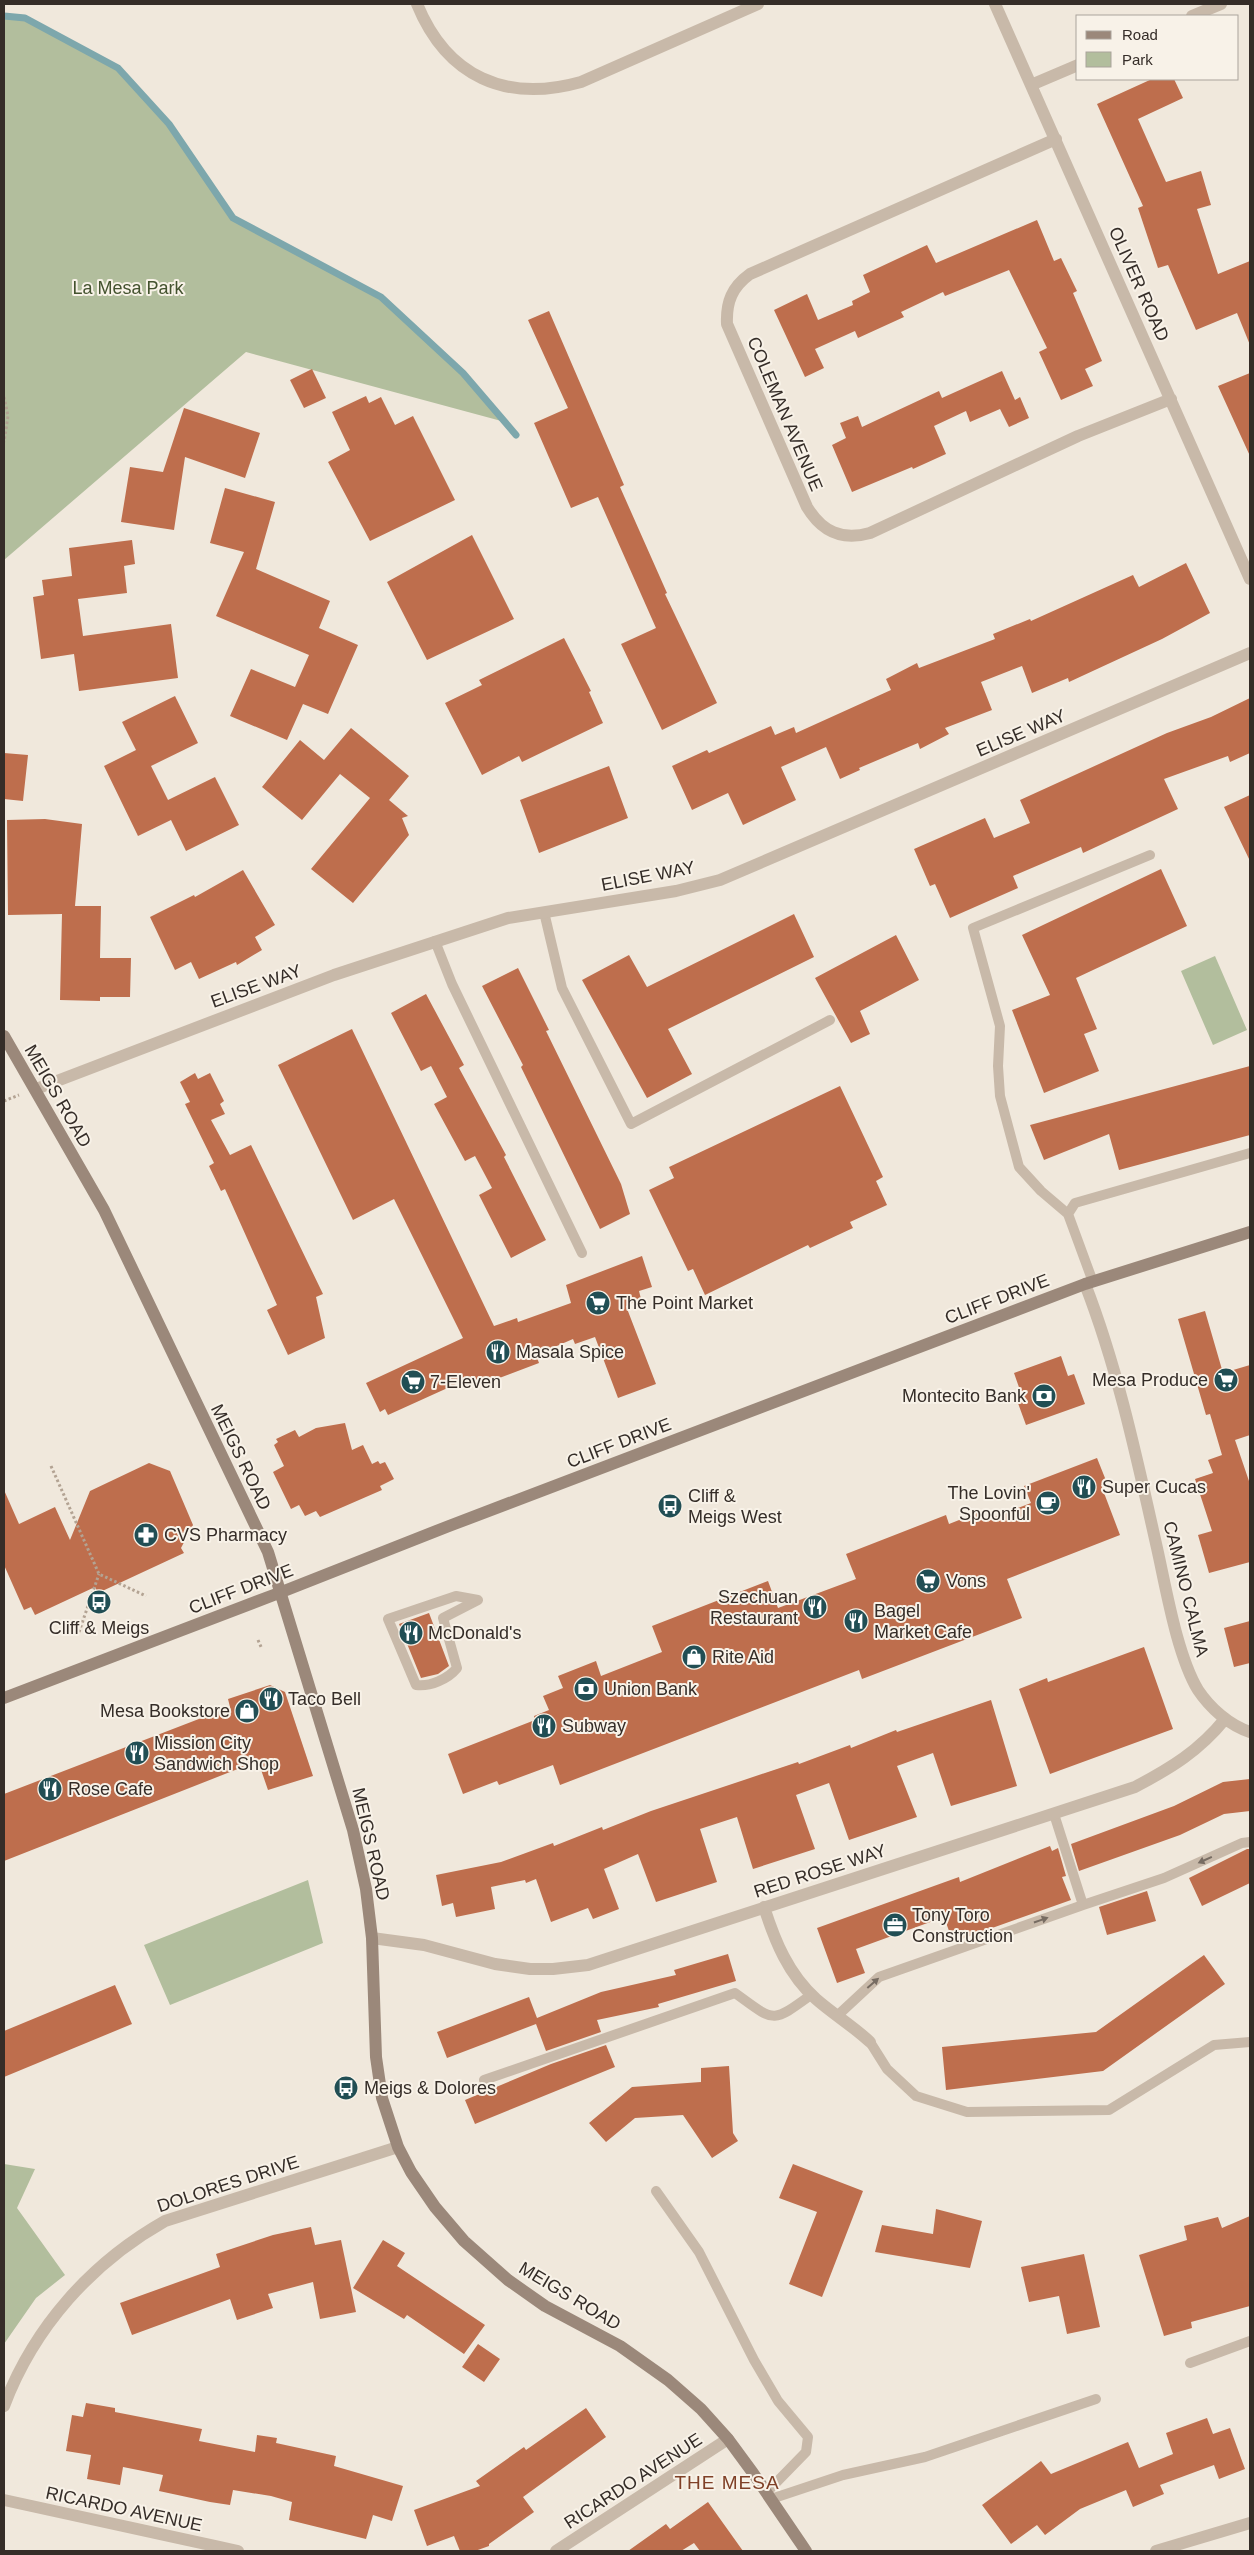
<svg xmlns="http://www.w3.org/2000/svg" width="1254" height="2555" font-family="Helvetica,sans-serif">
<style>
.green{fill:#b2be9d}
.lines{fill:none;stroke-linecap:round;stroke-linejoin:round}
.stream{stroke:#7da7ac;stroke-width:7}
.building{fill:#be6e4d}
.path{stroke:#b3a393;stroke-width:3;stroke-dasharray:2.5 2.5;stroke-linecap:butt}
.lane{stroke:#c8b9a9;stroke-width:10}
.street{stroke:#c8b9a9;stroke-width:12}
.secondary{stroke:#9b887a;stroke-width:12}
.oneway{fill:#776c62}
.labels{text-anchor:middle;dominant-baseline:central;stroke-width:4;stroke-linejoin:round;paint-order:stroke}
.street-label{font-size:18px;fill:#352d28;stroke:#f8f2e8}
.park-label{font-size:18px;fill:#43522e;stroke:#f8f2e8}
.poi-label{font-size:18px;fill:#352d28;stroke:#f8f2e8;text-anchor:start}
.neighbourhood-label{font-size:19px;letter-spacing:1px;fill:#7f4027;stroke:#f8f2e8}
</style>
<rect width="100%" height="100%" fill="#f0e8dc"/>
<path class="green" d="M4 16 25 18 118 68 169 124 232 218 381 297 463 373 505 422 246 352 4 560Z
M1215 956 1247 1030 1213 1045 1181 971Z
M308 1880 323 1943 170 2005 144 1945Z
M4 2164 35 2169 17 2208 65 2275 36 2298 4 2344Z"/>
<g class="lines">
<path class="stream" d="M4 16 25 18 118 68 169 124 233 218 381 297 463 373 516 435"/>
</g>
<path class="building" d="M1152 79H1174L1183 98 1138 119 1166 182 1201 171 1211 205 1197 209 1218 274 1250 261V345L1237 313 1196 330 1168 265 1158 268 1138 208 1143 206 1097 104Z
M1037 220 1054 261 1061 258 1077 291 1073 293 1102 361 1085 369 1093 386 1061 400 1039 352 1047 348 1009 270 945 296 943 292 901 312 904 317 858 338 855 331 815 349 824 368 805 377 774 310 807 294 818 320 853 305 852 301 870 292 863 275 927 245 936 263Z
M549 311 624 485 620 487 667 593 665 594 717 703 662 730 621 644 656 628 598 497 571 508 534 423 568 408 528 320Z
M312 369 326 398 304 408 290 380Z
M1002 371 1015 400 1020 397 1029 418 1009 427 1000 409 970 422 966 411 934 426 946 454 913 469 912 467 852 492 832 445 846 438 840 423 858 416 862 427 939 391 942 398Z
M1250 373V456L1218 386Z
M366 396 369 403 381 397 395 425 413 416 455 500 370 541 328 462 350 450 332 412Z
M184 408 260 433 245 478 185 457 174 530 121 522 130 467 163 472Z
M225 488 275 502 256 569 330 601 319 628 358 645 328 714 303 704 287 740 230 716 251 669 295 687 309 655 216 616 244 552 210 543Z
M472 535 514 619 427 660 387 582Z
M132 540 135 564 124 566 127 593 78 599 83 636 171 624 178 678 79 691 74 654 41 659 33 597 44 595 42 580 72 576 69 548Z
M1186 563 1210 613 1162 639 1069 682 1068 678 1032 693 1022 666 981 682 992 710 945 728 949 734 920 749 918 743 859 768 860 770 840 779 826 747 781 767 796 800 743 825 728 793 692 810 672 766 707 750 709 753 771 726 775 735 794 727 796 733 891 690 886 679 917 663 919 668 995 639 993 634 1030 619 1031 621 1133 575 1139 587Z
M564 638 591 691 589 692 603 723 522 762 519 756 482 775 445 703 482 685 479 680Z
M175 696 198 743 151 766 168 800 215 777 239 825 186 851 171 820 138 836 104 766 136 750 122 722Z
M1250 698V753L1230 762 1228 756 1164 779 1178 809 1083 853 1081 847 1013 876 1018 888 950 918 935 884 930 886 914 849 985 818 994 838 1030 823 1020 800 1167 733 1211 717Z
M351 728 409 776 389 800 408 816 402 818 409 835 353 903 311 869 370 798 340 774 302 820 262 787 300 740 324 760Z
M4 753 28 755 23 801 4 799Z
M609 766 628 818 539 853 520 800Z
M1250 795V861L1224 807Z
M45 819 82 824 75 906H101L100 958H131L130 997H100V1001L60 1000 62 914 8 915 7 820Z
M1161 869 1187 926 1076 978 1097 1029 1084 1034 1099 1071 1044 1093 1012 1010 1050 995 1022 935Z
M243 870 275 925 255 937 262 950 237 965 236 962 199 979 191 962 175 970 150 917 194 895 195 897Z
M794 914 814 957 668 1029 692 1074 647 1098 582 980 629 955 647 987Z
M896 935 919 980 860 1011 870 1034 851 1043 815 978Z
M518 968 549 1030 546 1031 621 1184 630 1214 600 1229 521 1067 523 1065 482 986Z
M426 994 464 1065 459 1068 506 1155 504 1157 546 1240 511 1258 479 1195 492 1188 475 1156 465 1161 434 1104 447 1097 431 1066 421 1071 391 1013Z
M352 1029 494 1326 517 1318 518 1322 571 1303 566 1285 642 1256 652 1287 639 1291 641 1299 626 1306 656 1384 618 1398 595 1337 575 1344 573 1339 536 1355 539 1363 478 1386 474 1376 388 1415 385 1409 380 1412 366 1383 463 1338 394 1199 353 1220 278 1065Z
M1250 1066V1135L1119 1170 1109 1134 1044 1160 1030 1125Z
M195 1073 198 1079 210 1073 224 1101 220 1104 225 1114 211 1120 230 1155 251 1145 323 1294 316 1297 325 1338 288 1355 267 1310 277 1305 225 1189 221 1191 209 1166 214 1163 185 1104 190 1102 180 1082Z
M840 1086 883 1177 876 1181 887 1205 850 1222 853 1228 810 1248 808 1245 705 1295 693 1269 688 1271 649 1190 674 1178 669 1167Z
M1205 1311 1223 1373 1250 1365V1435L1235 1440 1250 1484V1562L1209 1573 1198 1535 1212 1531 1195 1479 1213 1473 1208 1460 1222 1455 1210 1414 1206 1415 1178 1319Z
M1061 1356 1068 1376 1074 1374 1085 1404 1026 1425 1015 1395 1021 1393 1014 1373Z
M345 1423 352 1450 363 1445 372 1464 378 1461 380 1464 385 1462 394 1479 380 1486 382 1490 320 1517 316 1511 305 1516 299 1505 291 1509 273 1472 284 1466 274 1445 278 1442 276 1439 295 1430 299 1437 316 1428Z
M1097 1458 1107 1483 1101 1485 1120 1535 1007 1579 1022 1618 862 1679 859 1670 560 1785 553 1765 499 1785 497 1781 463 1794 448 1754 535 1720 534 1716 549 1710 543 1696 563 1688 558 1676 596 1661 601 1676 662 1652 652 1626 768 1581 778 1608 856 1579 846 1554 946 1515 949 1524 982 1511 986 1520 1031 1503 1024 1486Z
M149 1463 170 1471 193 1525 181 1548 184 1553 98 1593 95 1587 35 1615 31 1607 24 1610 4 1565V1490L19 1524 55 1507 70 1540 90 1491Z
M429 1613 449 1666 438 1674 421 1678 399 1624Z
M1250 1621V1663L1234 1667 1224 1628Z
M1144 1647 1173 1729 1050 1774 1019 1689 1047 1678 1048 1682Z
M270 1685 285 1692 313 1776 268 1790 258 1761 4 1861V1794L230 1707 228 1699Z
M991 1700 1017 1786 951 1806 933 1753 897 1766 917 1817 849 1840 829 1783 796 1795 815 1849 753 1869 737 1817 700 1829 717 1882 656 1902 638 1854 604 1869 619 1909 593 1919 588 1908 551 1922 536 1879 526 1883 525 1880 491 1887 495 1909 456 1917 453 1903 442 1906 436 1875 501 1862 553 1843 554 1846 602 1827 603 1830 651 1811 798 1762 799 1764 850 1745 851 1748 896 1730 897 1732Z
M1250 1779V1811L1224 1814 1180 1835 1079 1871 1071 1844 1174 1806 1223 1782Z
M1050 1846 1052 1851 1058 1848 1066 1876 1062 1877 1071 1900 953 1942 944 1917 856 1949 865 1973 837 1983 817 1928 959 1877 960 1882Z
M1247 1849H1250V1883L1202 1906 1189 1878Z
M1147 1891 1156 1921 1107 1935 1099 1907Z
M728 1954 736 1981 658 2004 659 2007 597 2020 601 2032 546 2051 536 2024 447 2058 437 2032 529 1997 537 2018 601 1992 676 1975 674 1970Z
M1204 1955 1225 1984 1103 2071 946 2090 942 2047 1096 2032Z
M115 1985 132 2024 4 2077V2031Z
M606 2045 615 2067 475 2124 465 2100 551 2064Z
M729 2066 733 2133 738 2141 712 2158 683 2115 635 2118 606 2142 589 2123 632 2087 701 2082V2068Z
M793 2164 863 2191 822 2297 789 2284 817 2212 779 2198Z
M936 2209 982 2221 970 2268 875 2252 882 2225 933 2234Z
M1250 2216V2306L1191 2322 1192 2328 1164 2336 1139 2255 1187 2240 1184 2226 1218 2217 1222 2228Z
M311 2227 315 2245 341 2240 356 2312 320 2319 313 2282 268 2294 273 2308 237 2320 230 2299 132 2335 120 2303 220 2267 216 2254 273 2235Z
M383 2240 405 2253 397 2266 485 2325 464 2354 407 2315 404 2319 353 2288Z
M1084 2254 1100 2327 1067 2334 1059 2296 1029 2302 1021 2267Z
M478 2344 500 2359 484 2382 462 2367Z
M86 2403 115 2408V2412L202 2429 199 2441 255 2452 257 2435 277 2438 276 2443 336 2456 334 2466 403 2486 392 2521 373 2515 366 2539 289 2520 292 2502 271 2496 233 2490 230 2505 210 2502 159 2491 163 2475 123 2467 120 2485 87 2479 91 2455 66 2451 72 2415 83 2417Z
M586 2408 606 2437 523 2497 534 2512 489 2544V2546L475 2551H460L454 2536 427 2546 414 2510 480 2486 476 2481 524 2447 526 2450Z
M1207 2418 1213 2434 1230 2428 1245 2469 1219 2479 1214 2465 1160 2485 1164 2494 1133 2507 1126 2490 1080 2509 1045 2535 1037 2525 1011 2544 982 2505 1041 2461 1051 2474 1128 2442 1139 2468 1173 2454 1166 2433Z
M708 2502 743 2551H700L694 2543 681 2551H628L666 2524 670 2529Z"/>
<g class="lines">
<path class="path" d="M4 397 8 416 4 442
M4 1101 19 1095
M51 1466 99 1574 146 1596
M79 1632 99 1574
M258 1640 262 1649"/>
<path class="lane" d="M544 912 562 988 631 1124 830 1020
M435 941 452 984 582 1253
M1068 1214 1075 1203 1250 1153
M1093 1282 1068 1214 1041 1191 1019 1167 1000 1096 998 1066 1000 1026 973 928 1150 855
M456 1596 478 1600 443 1618 457 1668C448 1679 430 1687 416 1685L388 1619Z
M1083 1905 1164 1878 1242 1843 1250 1842
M837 2016 879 1977 1083 1905 1054 1814
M870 2042 887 2069 916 2096 967 2112 1109 2110 1214 2045 1250 2042
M484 2080 735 1993C775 2022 771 2024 811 1995
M656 2191 699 2252 754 2360 778 2401 808 2437 806 2452 767 2492
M1190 2363 1250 2341
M771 2499 843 2475 925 2457 1096 2399"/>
<path class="street" d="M417 4C447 77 506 103 581 82L758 4
M995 4 1250 579
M1192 16 1221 4
M1031 85 1078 65
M1056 139 750 274C732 287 726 302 727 324L807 507C822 532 842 541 870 533L1078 436 1171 399
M36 1089 334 975 508 918 676 891 720 880 1250 653
M1085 1284C1118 1369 1137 1459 1157 1548 1166 1588 1177 1655 1198 1690 1210 1708 1229 1725 1250 1732
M764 1907C775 1941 788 1974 816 1999 833 2014 853 2026 870 2042
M372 1938 424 1945 495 1964 530 1969H553L588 1965 1135 1787C1171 1768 1199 1751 1225 1719
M4 2406C34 2327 91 2263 165 2221L398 2147
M4 2500 238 2551
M556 2551 728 2439
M1156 2551 1250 2523"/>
<path class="secondary" d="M4 1036 104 1210 268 1552 353 1830 366 1889 372 1938 376 2057 382 2098 398 2147 411 2172 435 2207 464 2241 508 2280 545 2306 620 2346 668 2380 701 2409 728 2439 753 2473 806 2551
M4 1698 279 1593 449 1526 1085 1284 1250 1232"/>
</g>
<defs><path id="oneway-solid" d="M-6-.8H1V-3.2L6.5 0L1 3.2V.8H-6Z" transform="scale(1.25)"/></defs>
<g class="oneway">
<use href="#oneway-solid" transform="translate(1205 1860) rotate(156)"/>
<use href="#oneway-solid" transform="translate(1041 1920) rotate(-19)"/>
<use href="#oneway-solid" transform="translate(873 1983) rotate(-41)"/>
</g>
<defs>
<symbol id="supermarket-disc" viewBox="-11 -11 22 22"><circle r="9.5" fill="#214e54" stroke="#f8f2e8"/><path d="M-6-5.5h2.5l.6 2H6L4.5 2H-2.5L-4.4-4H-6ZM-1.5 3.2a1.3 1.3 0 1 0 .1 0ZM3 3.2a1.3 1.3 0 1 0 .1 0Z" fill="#fff"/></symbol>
<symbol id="restaurant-disc" viewBox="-11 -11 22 22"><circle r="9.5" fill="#214e54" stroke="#f8f2e8"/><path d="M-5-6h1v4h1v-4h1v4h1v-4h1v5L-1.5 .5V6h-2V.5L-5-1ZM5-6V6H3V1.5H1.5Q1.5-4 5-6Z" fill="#fff"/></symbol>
<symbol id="bank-disc" viewBox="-11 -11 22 22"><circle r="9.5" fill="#214e54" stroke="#f8f2e8"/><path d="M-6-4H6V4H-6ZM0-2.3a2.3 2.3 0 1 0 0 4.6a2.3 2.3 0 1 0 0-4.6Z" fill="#fff"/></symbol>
<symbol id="cafe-disc" viewBox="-11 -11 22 22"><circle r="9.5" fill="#214e54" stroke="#f8f2e8"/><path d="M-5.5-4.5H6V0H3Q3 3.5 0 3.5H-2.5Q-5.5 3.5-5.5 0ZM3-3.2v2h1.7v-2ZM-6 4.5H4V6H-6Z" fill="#fff"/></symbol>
<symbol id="bus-disc" viewBox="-11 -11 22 22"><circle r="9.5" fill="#214e54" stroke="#f8f2e8"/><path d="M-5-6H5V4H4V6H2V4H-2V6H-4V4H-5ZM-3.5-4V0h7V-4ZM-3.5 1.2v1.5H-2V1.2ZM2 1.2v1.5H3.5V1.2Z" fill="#fff"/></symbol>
<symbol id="pharmacy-disc" viewBox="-11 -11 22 22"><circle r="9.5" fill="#214e54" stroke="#f8f2e8"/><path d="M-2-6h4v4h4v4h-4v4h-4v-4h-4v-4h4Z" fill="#fff"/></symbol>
<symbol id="shop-disc" viewBox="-11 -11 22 22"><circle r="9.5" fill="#214e54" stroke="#f8f2e8"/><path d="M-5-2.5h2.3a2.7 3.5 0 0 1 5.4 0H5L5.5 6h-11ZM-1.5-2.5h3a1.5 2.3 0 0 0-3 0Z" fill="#fff"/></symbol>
<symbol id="office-disc" viewBox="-11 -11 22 22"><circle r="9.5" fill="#214e54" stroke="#f8f2e8"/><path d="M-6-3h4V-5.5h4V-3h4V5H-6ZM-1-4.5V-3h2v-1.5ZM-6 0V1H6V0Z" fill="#fff"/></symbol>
</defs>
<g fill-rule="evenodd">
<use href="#supermarket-disc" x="584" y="1289" width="28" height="28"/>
<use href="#restaurant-disc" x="484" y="1338" width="28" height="28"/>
<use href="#supermarket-disc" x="1212" y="1366" width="28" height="28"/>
<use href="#supermarket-disc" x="399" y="1368" width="28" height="28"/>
<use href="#bank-disc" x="1030" y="1382" width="28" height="28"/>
<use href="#restaurant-disc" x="1070" y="1473" width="28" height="28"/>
<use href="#cafe-disc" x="1034" y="1489" width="28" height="28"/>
<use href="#bus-disc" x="656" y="1492" width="28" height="28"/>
<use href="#pharmacy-disc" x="132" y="1521" width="28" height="28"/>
<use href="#supermarket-disc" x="914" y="1567" width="28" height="28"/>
<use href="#bus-disc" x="85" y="1588" width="28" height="28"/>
<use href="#restaurant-disc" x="801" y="1593" width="28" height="28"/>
<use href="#restaurant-disc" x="842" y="1607" width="28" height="28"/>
<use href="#restaurant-disc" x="397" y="1619" width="28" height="28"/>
<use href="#shop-disc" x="680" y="1643" width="28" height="28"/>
<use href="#bank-disc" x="572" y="1675" width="28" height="28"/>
<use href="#restaurant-disc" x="257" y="1685" width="28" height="28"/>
<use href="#shop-disc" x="233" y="1697" width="28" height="28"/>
<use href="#restaurant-disc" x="530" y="1712" width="28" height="28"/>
<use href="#restaurant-disc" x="123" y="1739" width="28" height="28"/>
<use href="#restaurant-disc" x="36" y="1775" width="28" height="28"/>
<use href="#office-disc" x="881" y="1911" width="28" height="28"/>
<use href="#bus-disc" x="332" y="2074" width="28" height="28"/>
</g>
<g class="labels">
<g class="street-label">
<text transform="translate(1139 284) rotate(66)">OLIVER ROAD</text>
<text transform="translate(785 414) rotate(67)">COLEMAN AVENUE</text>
<text transform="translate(1021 733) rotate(-23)">ELISE WAY</text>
<text transform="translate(648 876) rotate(-11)">ELISE WAY</text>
<text transform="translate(256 986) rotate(-20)">ELISE WAY</text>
<text transform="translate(58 1096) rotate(60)">MEIGS ROAD</text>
<text transform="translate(997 1299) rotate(-21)">CLIFF DRIVE</text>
<text transform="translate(619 1443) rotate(-21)">CLIFF DRIVE</text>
<text transform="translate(241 1457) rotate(64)">MEIGS ROAD</text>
<text transform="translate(241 1589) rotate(-21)">CLIFF DRIVE</text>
<text transform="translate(1186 1589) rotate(76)">CAMINO CALMA</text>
<text transform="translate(371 1844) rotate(77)">MEIGS ROAD</text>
<text transform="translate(820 1871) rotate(-18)">RED ROSE WAY</text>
<text transform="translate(228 2184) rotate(-18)">DOLORES DRIVE</text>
<text transform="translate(570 2296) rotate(31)">MEIGS ROAD</text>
<text transform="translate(633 2481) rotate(-33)">RICARDO AVENUE</text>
<text transform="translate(124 2509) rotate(12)">RICARDO AVENUE</text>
</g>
<g class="park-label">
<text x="128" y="288">La Mesa Park</text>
</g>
<g class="poi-label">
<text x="616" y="1303">The Point Market</text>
<text x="516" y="1352">Masala Spice</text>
<text x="1208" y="1380" text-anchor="end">Mesa Produce</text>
<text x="430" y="1382">7-Eleven</text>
<text x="1026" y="1396" text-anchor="end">Montecito Bank</text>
<text x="1102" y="1487">Super Cucas</text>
<text x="1030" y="1493" text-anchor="end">The Lovin'<tspan x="1030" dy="21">Spoonful</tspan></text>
<text x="688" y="1496">Cliff &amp;<tspan x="688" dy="21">Meigs West</tspan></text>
<text x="164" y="1535">CVS Pharmacy</text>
<text x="946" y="1581">Vons</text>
<text x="798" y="1597" text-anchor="end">Szechuan<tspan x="798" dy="21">Restaurant</tspan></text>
<text x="874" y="1611">Bagel<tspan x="874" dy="21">Market Cafe</tspan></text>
<text x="99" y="1628" text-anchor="middle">Cliff &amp; Meigs</text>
<text x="428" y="1633">McDonald's</text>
<text x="712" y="1657">Rite Aid</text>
<text x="604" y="1689">Union Bank</text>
<text x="288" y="1699">Taco Bell</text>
<text x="230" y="1711" text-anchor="end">Mesa Bookstore</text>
<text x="562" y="1726">Subway</text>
<text x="154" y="1743">Mission City<tspan x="154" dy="21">Sandwich Shop</tspan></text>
<text x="68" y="1789">Rose Cafe</text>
<text x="912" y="1915">Tony Toro<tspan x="912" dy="21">Construction</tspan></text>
<text x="364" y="2088">Meigs &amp; Dolores</text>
</g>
<g class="neighbourhood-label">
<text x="727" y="2482">THE MESA</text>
</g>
</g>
<rect width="1254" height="2555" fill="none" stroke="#352d28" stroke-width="10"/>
<rect x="1076" y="15" width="162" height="65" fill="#f8f2e8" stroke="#aaa39b"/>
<rect x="1086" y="31" width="25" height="8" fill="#9b887a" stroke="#aaa39b"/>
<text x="1122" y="40" font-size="15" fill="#352d28">Road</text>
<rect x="1086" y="52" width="25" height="15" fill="#b2be9d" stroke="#aaa39b"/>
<text x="1122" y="65" font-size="15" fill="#352d28">Park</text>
</svg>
